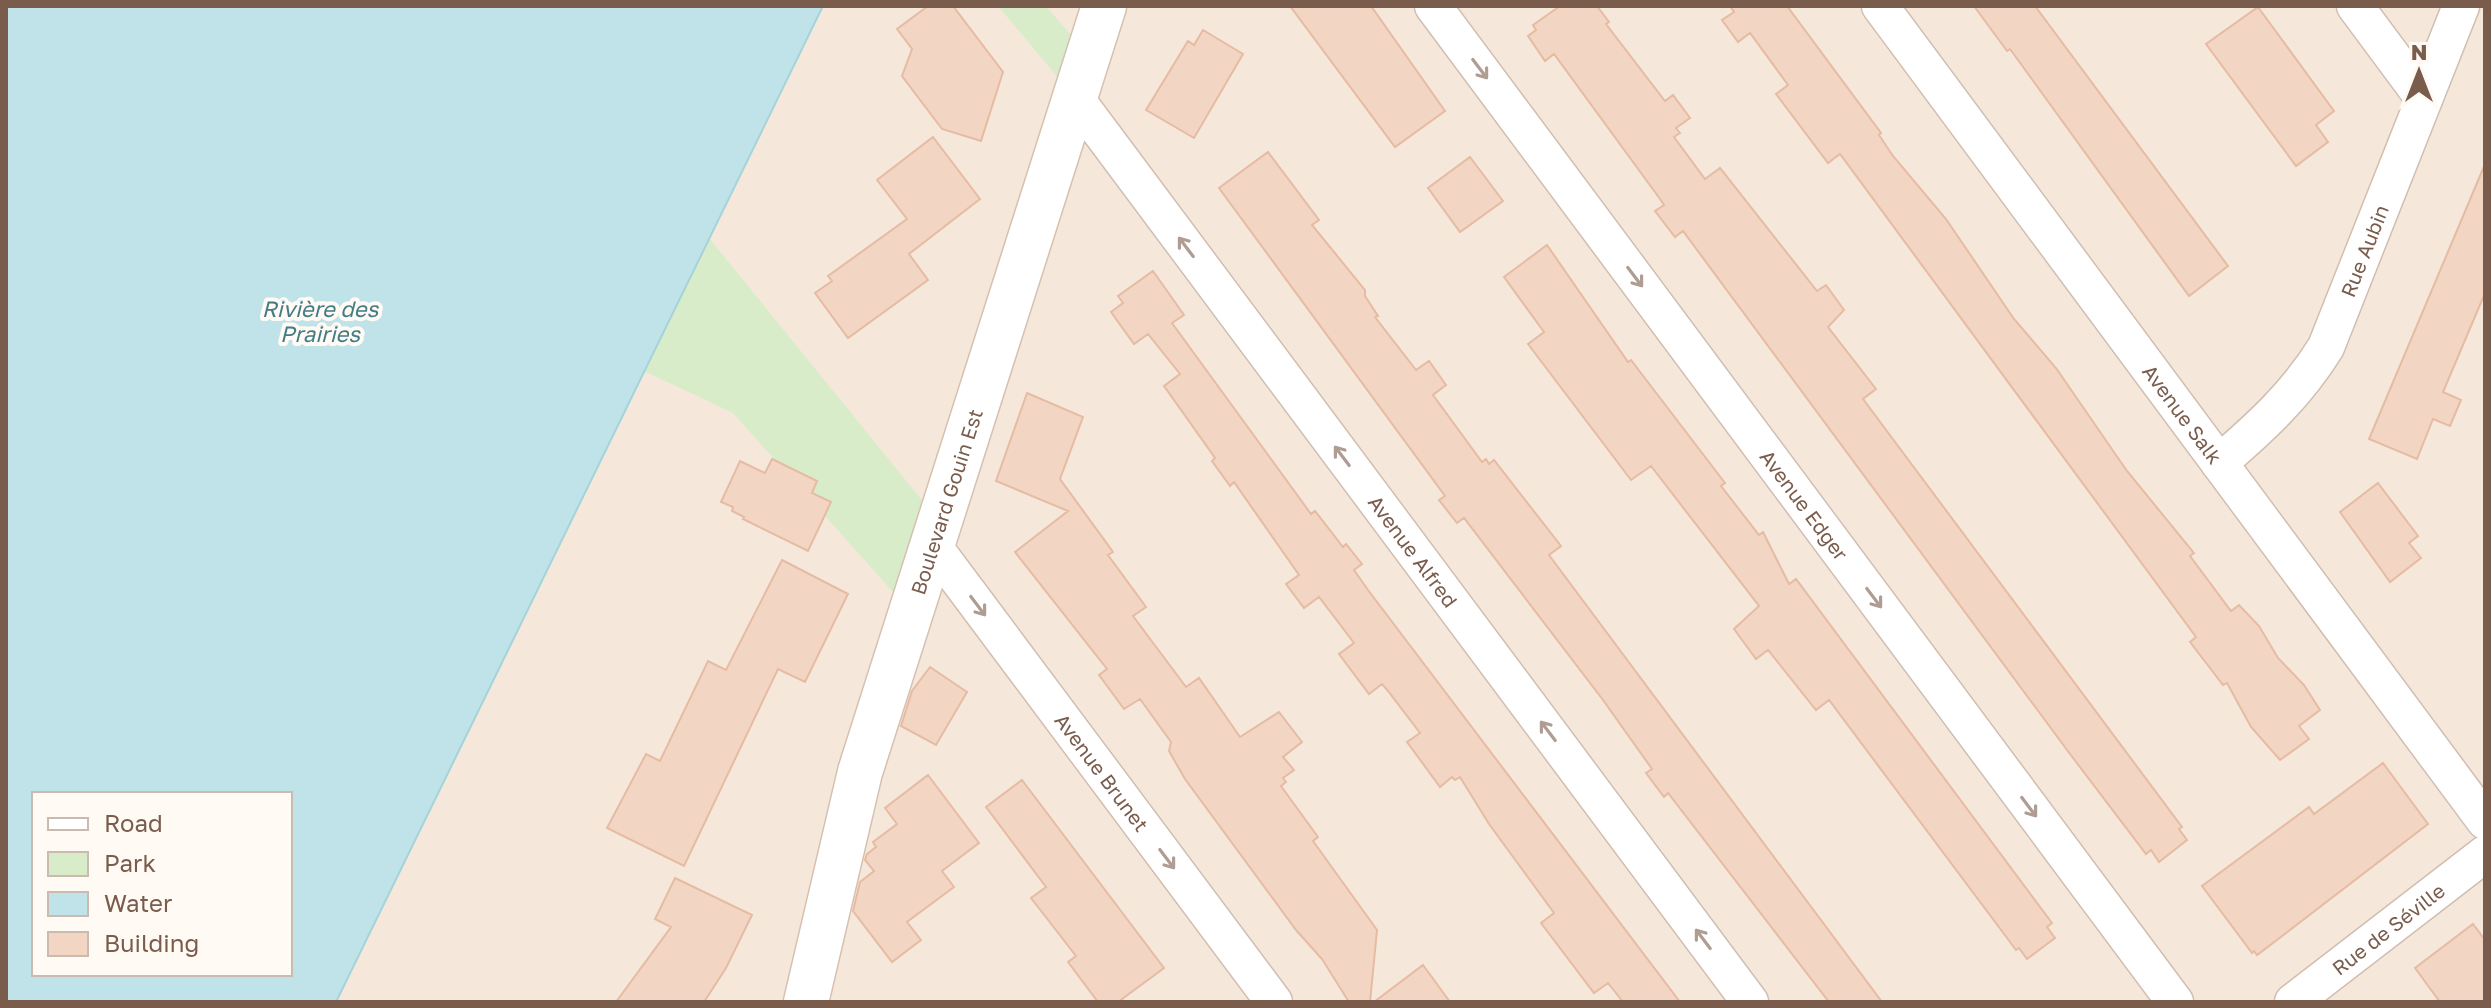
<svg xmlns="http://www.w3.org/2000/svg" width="2491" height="1008" font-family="'Golos Text',sans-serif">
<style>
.residential{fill:#f5e8da}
.green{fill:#d8ecc9}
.water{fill:#bfe3e8;stroke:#a5d3da;stroke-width:2;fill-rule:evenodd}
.building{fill:#f3d5c3;stroke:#e6bba3;stroke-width:2}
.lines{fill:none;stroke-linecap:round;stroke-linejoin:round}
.street-casing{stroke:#d1beb0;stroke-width:39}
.secondary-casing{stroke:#d6c0b0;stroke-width:47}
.street{stroke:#fff;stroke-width:36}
.secondary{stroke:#fff;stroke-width:44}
.oneway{stroke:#af9d94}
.labels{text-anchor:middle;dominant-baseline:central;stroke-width:8;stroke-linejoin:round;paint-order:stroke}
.street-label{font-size:20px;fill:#7a5c4d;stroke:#fffaf3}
.water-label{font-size:22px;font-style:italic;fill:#437c86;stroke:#fffaf3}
</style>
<rect width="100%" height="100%" fill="#fdf6ec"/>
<path class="residential" d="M824 6H2485V1002H336Z"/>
<path class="green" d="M998 6H1046L1089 56 1076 99Z
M709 238 938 520 910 611 733 413 644 371Z"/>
<path class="water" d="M6 6H823L336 1002H6ZM34 794H290V974H34Z"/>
<path class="building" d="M928 6H953L1003 72 981 141 942 129 902 76 912 49 897 29Z
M1290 6H1371L1445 111 1395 147Z
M1560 6H1597L1609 22 1606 24 1665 101 1673 95 1690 118 1676 128 1680 133 1674 137 1705 179 1720 168 1817 291 1826 285 1844 310 1828 327 1876 389 1863 399 2182 827 2179 829 2187 840 2159 862 2151 850 2146 854 2070 754 1683 231 1675 237 1655 211 1664 205 1660 199 1554 54 1545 61 1528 36 1536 30 1533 25Z
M1730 6H1787L1881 133 1879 135 1893 156 1946 219 2014 319 2056 368 2127 471 2194 553 2190 556 2231 611 2239 605 2259 626 2278 658 2304 685 2320 710 2299 726 2309 739 2280 760 2251 727 2227 683 2223 685 2190 642 2196 637 1840 154 1828 163 1776 94 1788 85 1750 33 1738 42 1722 20 1734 12Z
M1974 6H2035L2228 266 2189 296 2010 49 2007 51Z
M2258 7 2334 111 2316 125 2328 142 2296 166 2206 44Z
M1203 30 1243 54 1194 138 1146 110 1188 41 1194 45Z
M933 137 980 199 909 254 928 280 848 338 815 293 832 281 828 276 907 219 877 180Z
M1268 152 1319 220 1312 225 1365 290V296L1378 316 1375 317 1416 370 1429 361 1446 385 1433 395 1482 462 1486 459 1489 464 1494 460 1561 546 1549 555 1882 1002H1829L1668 793 1664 797 1646 773 1652 769 1603 700 1464 518 1457 523 1439 500 1445 496 1219 188Z
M1470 157 1503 201 1460 232 1428 188Z
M2485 164V293L2443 392 2461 400 2450 426 2433 419 2417 459 2369 439Z
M1547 245 1628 362 1631 360 1725 483 1721 486 1759 535 1763 532 1789 584 1796 579 2052 923 2047 927 2055 938 2027 959 2019 948 2016 950 1829 700 1816 710 1768 650 1756 659 1734 629 1759 606 1651 466 1631 480 1528 344 1544 332 1504 277Z
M1153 271 1184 315 1172 323 1311 514 1315 511 1343 547 1346 544 1362 564 1354 570 1368 590 1680 1002H1623L1608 983 1594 993 1541 923 1554 913 1489 824 1460 777 1455 780 1452 777 1440 787 1407 742 1420 733 1388 691 1382 684 1369 694 1339 654 1354 643 1319 597 1304 608 1286 584 1299 575 1234 482 1230 486 1212 461 1215 458 1164 386 1180 374 1148 334 1134 344 1111 312 1123 303 1118 296Z
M1027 393 1083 417 1060 479 1113 552 1108 555 1146 607 1133 616 1186 687 1199 678 1240 737 1279 712 1302 742 1283 757 1294 770 1283 778 1286 782 1281 786 1318 837 1313 841 1377 930 1370 1002H1349L1322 959 1296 930 1185 779 1169 751 1171 742 1140 699 1124 709 1099 675 1107 669 1015 552 1068 511 996 481Z
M772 459 817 481 812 493 831 502 808 551 743 519 744 517 732 511 733 507 721 502 740 461 765 473Z
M2378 483 2418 536 2409 543 2421 558 2390 582 2340 512Z
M782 560 848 594 805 682 778 669 684 866 607 828 646 754 660 761 708 661 726 670Z
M930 667 967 692 936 745 901 726 912 691Z
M2383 763 2428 824 2277 940 2257 955 2254 951 2252 953 2202 886 2309 807 2314 814Z
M928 775 979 843 942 871 954 887 907 922 921 940 892 962 853 911 860 882 874 871 865 860 867 854 876 847 873 842 897 824 885 808Z
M1022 780 1164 968 1118 1002H1098L1068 962 1076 956 1031 898 1046 887 986 807Z
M675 878 752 915 726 968 704 1002H616L671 927 655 919Z
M2473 924 2485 940V1002H2440L2415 968Z
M1423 965 1450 1002H1374Z"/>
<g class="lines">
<defs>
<g id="street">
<path id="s1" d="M1433 6 2175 1002"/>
<path id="s2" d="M1880 6 2485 821"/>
<path d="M2355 6 2424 99"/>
<path id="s3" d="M1076 99 1750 1002"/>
<path id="s4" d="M2219 463C2261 427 2297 394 2326 347L2461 6"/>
<path id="s5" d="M931 543 1274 1002"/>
<path id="s6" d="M2293 1002 2485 854"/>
</g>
<g id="secondary">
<path id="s7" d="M806 1002 860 772 1104 6"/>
</g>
</defs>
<use href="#street" class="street-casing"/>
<use href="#secondary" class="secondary-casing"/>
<use href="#street" class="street"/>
<use href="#secondary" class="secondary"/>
</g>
<defs><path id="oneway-shaft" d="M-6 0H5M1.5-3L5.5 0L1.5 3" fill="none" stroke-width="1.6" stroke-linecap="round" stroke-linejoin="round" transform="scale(2)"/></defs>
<g class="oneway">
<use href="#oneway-shaft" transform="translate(1480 69) rotate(53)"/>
<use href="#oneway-shaft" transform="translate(1186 247) rotate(-127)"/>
<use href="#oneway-shaft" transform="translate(1635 277) rotate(53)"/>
<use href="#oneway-shaft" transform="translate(1342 456) rotate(-127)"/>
<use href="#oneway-shaft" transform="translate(1874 598) rotate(53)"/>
<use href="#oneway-shaft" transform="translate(978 606) rotate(53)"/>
<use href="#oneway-shaft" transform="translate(1548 731) rotate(-127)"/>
<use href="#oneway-shaft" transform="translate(2029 807) rotate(53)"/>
<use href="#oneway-shaft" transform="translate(1167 859) rotate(53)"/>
<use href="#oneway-shaft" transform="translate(1703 939) rotate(-127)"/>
</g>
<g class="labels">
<g class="street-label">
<text stroke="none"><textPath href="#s4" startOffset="262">Rue Aubin</textPath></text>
<text stroke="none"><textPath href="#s2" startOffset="508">Avenue Salk</textPath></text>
<text stroke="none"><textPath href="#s7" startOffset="520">Boulevard Gouin Est</textPath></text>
<text stroke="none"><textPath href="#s1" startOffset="622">Avenue Edger</textPath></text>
<text stroke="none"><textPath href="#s3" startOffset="564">Avenue Alfred</textPath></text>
<text stroke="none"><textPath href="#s5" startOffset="286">Avenue Brunet</textPath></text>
<text stroke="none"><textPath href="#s6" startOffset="120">Rue de Séville</textPath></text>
</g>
<g class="water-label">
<text x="320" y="308">Rivière des<tspan x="320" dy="25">Prairies</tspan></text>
</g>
</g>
<rect width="2491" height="1008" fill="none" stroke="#7a5c4d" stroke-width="16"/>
<rect x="32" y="792" width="260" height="184" fill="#fffaf3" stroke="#cabbb1" stroke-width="2"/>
<rect x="48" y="818" width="40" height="12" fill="#ffffff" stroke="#cabbb1" stroke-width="2"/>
<text x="104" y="832" font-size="24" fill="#7a5c4d">Road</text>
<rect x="48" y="852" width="40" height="24" fill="#d8ecc9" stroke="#cabbb1" stroke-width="2"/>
<text x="104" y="872" font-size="24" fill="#7a5c4d">Park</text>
<rect x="48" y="892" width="40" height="24" fill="#bfe3e8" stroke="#cabbb1" stroke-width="2"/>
<text x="104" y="912" font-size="24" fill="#7a5c4d">Water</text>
<rect x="48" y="932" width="40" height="24" fill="#f3d5c3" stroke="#cabbb1" stroke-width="2"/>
<text x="104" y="952" font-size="24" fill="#7a5c4d">Building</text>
<g transform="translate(2419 72)" stroke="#fffaf3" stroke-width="6" paint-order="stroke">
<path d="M0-6L14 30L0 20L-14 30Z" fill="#7a5c4d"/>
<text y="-12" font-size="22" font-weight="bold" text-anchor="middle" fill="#7a5c4d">N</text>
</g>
</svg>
